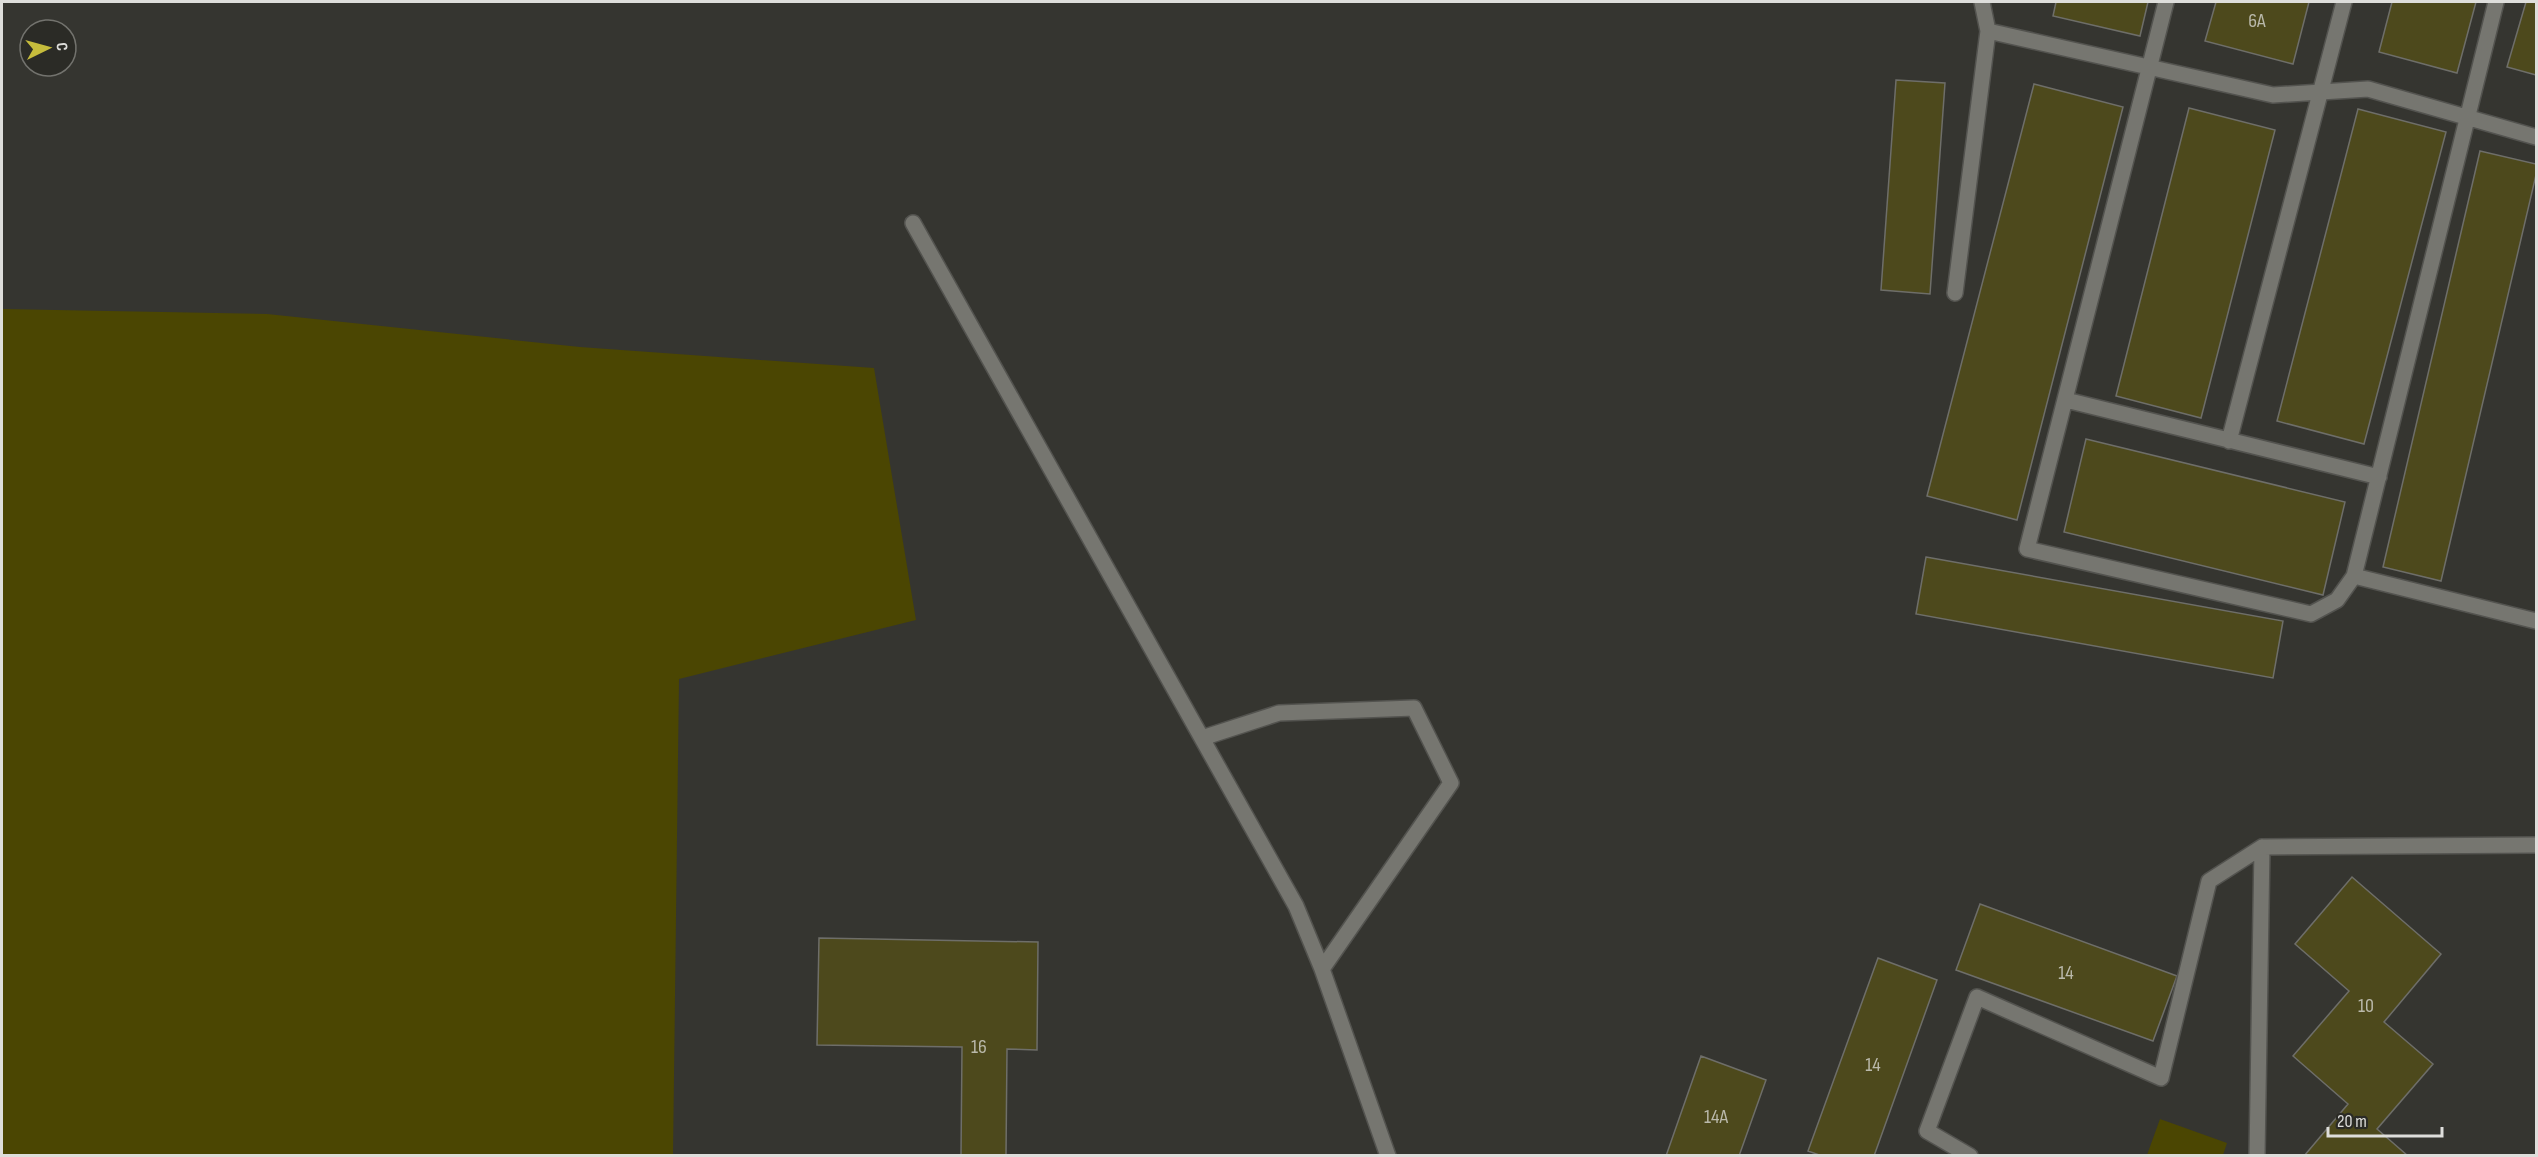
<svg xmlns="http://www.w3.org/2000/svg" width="2538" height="1157" font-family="'Sofia Sans Condensed',sans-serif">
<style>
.green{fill:#4b4602}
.building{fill:#4d491c;stroke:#6e6e69;stroke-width:1.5}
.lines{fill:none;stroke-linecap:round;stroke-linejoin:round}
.lane-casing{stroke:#53534f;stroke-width:18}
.lane{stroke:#767670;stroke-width:15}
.labels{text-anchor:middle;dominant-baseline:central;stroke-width:4.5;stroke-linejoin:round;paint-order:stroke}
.number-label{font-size:20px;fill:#bab9ab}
</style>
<rect width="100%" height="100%" fill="#353530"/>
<path class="green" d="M2 309 267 314 580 347 874 368 916 620 679 679 673 1155H2Z
M2160 1119 2227 1143 2223 1155H2147Z"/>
<path class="building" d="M2056 2H2148L2140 36 2053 16Z
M2216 2H2309L2293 64 2205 41Z
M2392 2H2476L2457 73 2379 52Z
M2526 2H2536V75L2507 67Z
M1896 80 1945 83 1930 294 1881 290Z
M2034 84 2123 107 2017 520 1927 496Z
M2189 108 2275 130 2201 418 2116 396Z
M2358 109 2446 132 2364 444 2277 421Z
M2480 151 2536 164V175L2441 581 2383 567Z
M2086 439 2345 502 2323 595 2064 532Z
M1926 557 2283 621 2273 678 1916 614Z
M2352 877 2441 954 2384 1022 2433 1064 2377 1129 2408 1156H2304L2348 1104 2293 1056 2349 991 2295 944Z
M1980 904 2177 976 2153 1041 1956 970Z
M819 938 1038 942 1037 1050 1007 1049 1006 1156H961L962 1047 817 1045Z
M1878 958 1937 980 1874 1156H1822L1808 1151Z
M1701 1056 1766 1080 1739 1156H1666Z"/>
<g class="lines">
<defs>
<path id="lane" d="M2166 2 2027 549 2311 614 2337 600 2354 576 2496 2
M1988 31 2273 95 2368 89 2536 137
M913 223 1296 906 1322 969 1388 1156
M1955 293 1988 31 1982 2
M2066 400 2379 477
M2229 441 2344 2
M2354 576 2536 621
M1202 738 1279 713 1414 708 1451 783 1322 969
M1970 1156 1927 1131 1977 997 2161 1078 2209 881 2262 847
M2257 1156 2262 847 2536 845"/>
</defs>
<use href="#lane" class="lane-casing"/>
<use href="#lane" class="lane"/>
</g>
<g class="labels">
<g class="number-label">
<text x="2257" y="21">6А</text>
<text x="2066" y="973">14</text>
<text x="2366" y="1006">10</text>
<text x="979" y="1047">16</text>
<text x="1873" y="1065">14</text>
<text x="1716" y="1117">14А</text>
</g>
</g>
<rect width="2538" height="1157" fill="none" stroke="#dededb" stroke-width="6"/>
<g transform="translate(48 48) rotate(85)"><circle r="28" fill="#2b2b26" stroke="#73736e" stroke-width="1.5"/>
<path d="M0-4.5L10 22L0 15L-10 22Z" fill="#c6bc3c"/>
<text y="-9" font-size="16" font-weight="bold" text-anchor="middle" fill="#dededb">С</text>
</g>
<path d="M2328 1127v9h114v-9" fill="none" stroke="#dededb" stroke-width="3"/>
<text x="2337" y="1127" font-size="18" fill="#dededb" stroke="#2b2b26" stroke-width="4.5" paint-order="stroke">20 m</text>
</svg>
